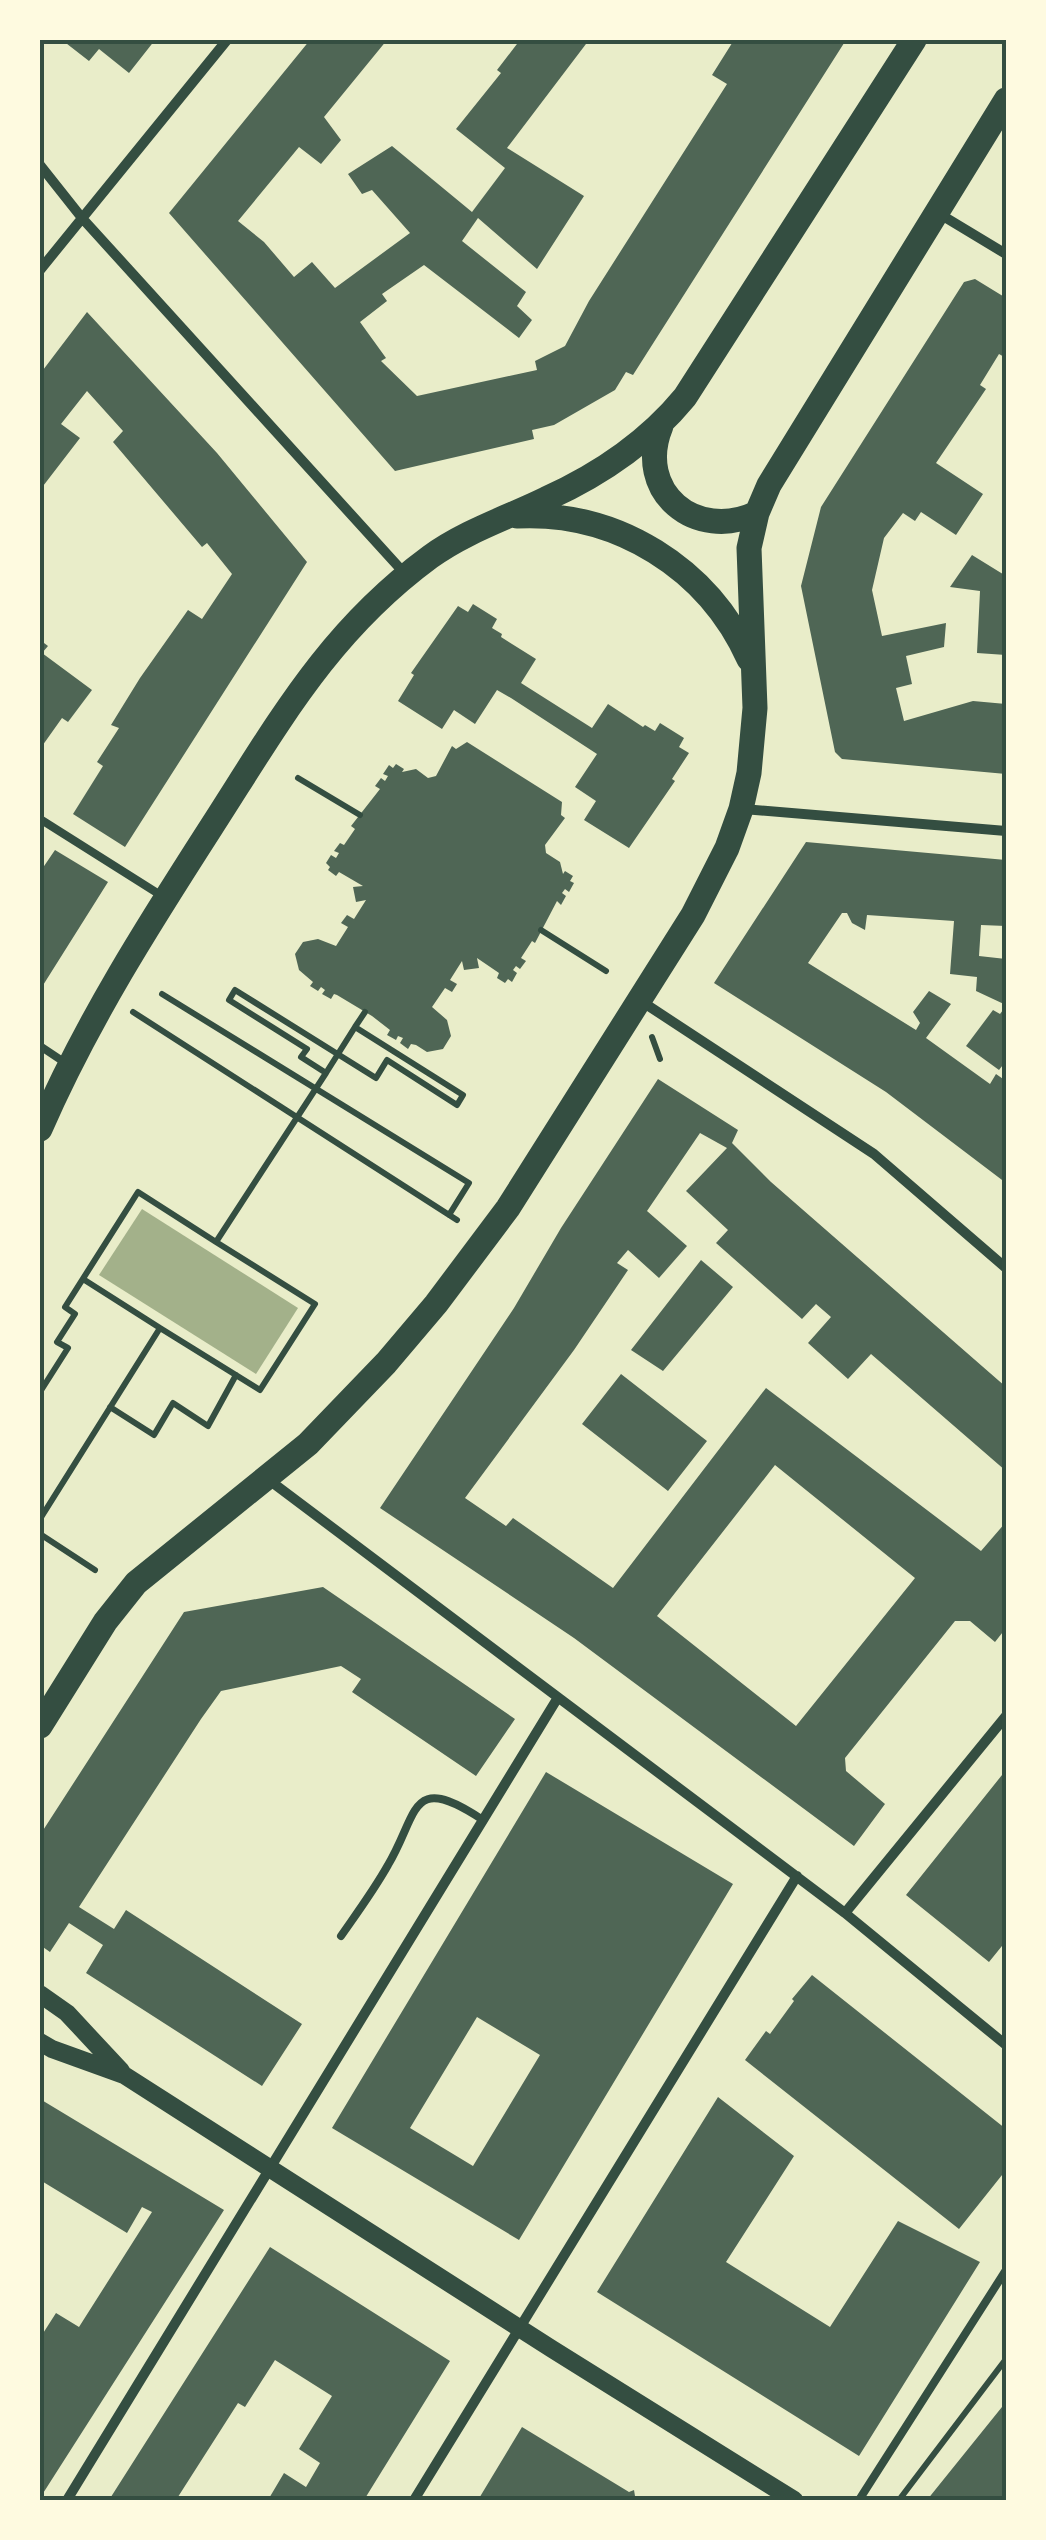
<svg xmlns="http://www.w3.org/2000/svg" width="1046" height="2540" font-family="'Playfair Display',serif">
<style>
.water{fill:#a3b18a}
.building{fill:#4f6655;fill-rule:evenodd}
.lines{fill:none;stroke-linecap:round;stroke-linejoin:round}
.path{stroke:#344e41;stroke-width:6}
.service{stroke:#344e41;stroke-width:8}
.minor{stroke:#344e41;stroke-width:10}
.tertiary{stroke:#344e41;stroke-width:18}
.primary{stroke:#344e41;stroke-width:25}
.neatline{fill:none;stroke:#344e41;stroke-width:4}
</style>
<rect width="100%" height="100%" fill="#e9edc9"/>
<path class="water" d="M142 1209 298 1308 256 1374 99 1275Z"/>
<path class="building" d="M62 40H155L129 73 99 49 89 61Z
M310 40H387L324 117 341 140 321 164 299 147 238 221 264 242 294 277 312 262 335 288 410 233 372 190 362 194 348 174 392 146 472 212 505 168 456 129 501 73 497 70 520 40H589L507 148 584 196 537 269 478 218 462 241 526 292 517 306 532 320 519 338 424 265 382 294 387 301 360 322 386 358 381 361 417 396 537 370 535 361 565 346 589 301 727 84 712 75 734 40H846L633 375 626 372 615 390 554 425 532 430 534 439 395 471 169 213Z
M975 279 1006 298V358L999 354 980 385 986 389 936 463 983 494 956 535 921 512 915 521 903 513 884 538 872 590 882 636 946 623 944 647 906 656 912 684 896 688 904 721 973 701 1006 704V774L842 759 835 752 801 586 821 507 964 282Z
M87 312 217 453 307 562 125 847 73 814 103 766 97 762 119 728 111 725 140 678 188 610 202 619 232 574 207 543 202 547 113 442 123 431 87 391 61 424 80 438 40 490V374Z
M972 555 1006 576V655L977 653 980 591 950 587Z
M473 604 497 619 492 628 502 634 501 637 536 659 521 683 592 728 608 704 643 727 645 725 655 731 660 723 684 738 679 747 689 753 672 779 675 781 629 848 584 820 596 801 575 787 597 754 511 698 497 690 475 724 454 710 442 729 398 701 414 675 411 673 458 606 468 612Z
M40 640 48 646 42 653 92 690 68 722 62 718 40 749Z
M467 742 562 802 561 815 565 818 545 845 546 853 560 862 563 874 565 871 573 876 570 881 574 883 569 892 565 889 562 893 566 896 561 905 557 901 535 943 532 941 521 958 526 961 520 969 516 966 513 970 517 973 512 982 508 979 505 983 497 978 499 973 477 958 479 968 464 970 462 961 450 980 457 984 452 992 445 988 432 1007 447 1020 451 1036 443 1049 427 1052 416 1045 411 1044 408 1049 400 1043 403 1038 398 1036 396 1040 387 1035 390 1030 372 1016 337 995 334 994 331 999 322 994 325 990 321 987 318 991 310 986 313 982 299 970 295 954 303 942 318 939 336 946 348 927 341 923 347 915 354 919 366 900 356 902 353 887 363 886 339 872 336 876 328 870 330 867 326 863 331 855 336 858 339 853 334 851 340 843 344 845 355 829 351 826 380 789 375 786 381 778 385 781 388 776 383 774 389 765 393 768 396 764 404 769 402 772 416 769 428 778 436 776 452 746 456 749Z
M806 842 1006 860V926L981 925 979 956 1006 959V1005L976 991 977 977 950 974 954 921 867 915 865 930 852 923 847 913H842L808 963 916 1030 920 1023 913 1012 929 991 951 1004 926 1038 990 1084 996 1074 1006 1081V1183L886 1092 714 983Z
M55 850 108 882 40 990V872Z
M1006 1006V1061L999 1070 966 1046 993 1010 1000 1014Z
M658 1079 738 1130 732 1143 771 1182 1006 1387V1471L871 1354 848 1379 808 1343 831 1317 816 1304 802 1319 716 1243 728 1230 686 1191 727 1148 700 1133 647 1211 687 1246 659 1278 628 1250 617 1263 628 1270 574 1350 465 1498 506 1526 513 1518 613 1588 766 1388 981 1551 1006 1522V1628L995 1642 970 1621H955L845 1758 846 1771 885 1804 854 1846 574 1638 380 1508 514 1308 561 1228ZM775 1465 915 1578 796 1726 657 1616Z
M701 1260 733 1287 663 1371 631 1350Z
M621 1374 707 1441 668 1491 582 1424Z
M323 1587 515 1719 476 1776 352 1692 361 1679 341 1666 221 1691 201 1719 79 1907 114 1929 126 1910 302 2024 262 2086 86 1973 103 1945 69 1923 50 1952 40 1945V1835L184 1612Z
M1006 1770V1941L989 1962 906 1895Z
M546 1772 733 1884 519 2240 332 2128ZM477 2017 540 2055 473 2166 410 2128Z
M812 1975 1006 2129V2170L959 2229 745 2060 766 2031 770 2034 794 2001 792 1999Z
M718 2097 794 2156 726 2262 830 2327 898 2221 980 2262 859 2456 597 2292Z
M40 2099 224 2210 40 2498V2338L56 2313 79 2327 152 2212 142 2207 127 2233 40 2180Z
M270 2247 450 2361 364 2500H268L284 2473 306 2487 320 2463 299 2449 332 2396 275 2360 245 2407 238 2403 176 2500H109Z
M1006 2402V2500H927Z
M522 2427 629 2492 634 2490 635 2496 643 2500H478Z"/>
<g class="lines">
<path class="path" d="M298 778 360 815
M541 930 606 971
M162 994 469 1183 449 1215
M133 1012 457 1220
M652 1037 660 1059
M326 1073 355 1027
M160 1328 260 1390 315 1304 216 1242
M40 1392 68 1348 57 1342 75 1314 65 1307 138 1192 216 1242 326 1073 301 1057 307 1049 229 1000 235 990 376 1078 387 1060 457 1105 463 1095 355 1027 365 1012
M110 1407 154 1435 173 1403 208 1426 236 1375
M40 1519 160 1328 83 1279
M40 1534 95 1570
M899 2500 1006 2359"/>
<path class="service" d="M40 819 162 896
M40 1046 64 1062
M341 1936C357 1913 374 1890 388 1865 419 1813 409 1771 483 1820
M859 2500 1006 2270"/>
<path class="minor" d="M40 165 82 218 406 575
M938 213 1006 254
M40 270 227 40
M743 809 1006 831
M641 1001 874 1154 1006 1268
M269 1480 845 1913 1006 2045
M845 1913 1006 1716
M67 2500 557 1699
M414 2500 797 1876"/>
<path class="tertiary" d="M40 1994 67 2013 121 2071
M40 2042 52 2049 124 2075 552 2349 794 2500"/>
<path class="primary" d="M661 426C634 492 696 542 757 513
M517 516C617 511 708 568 749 659
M40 1129C87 1021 149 924 212 826 279 722 328 632 430 557 466 531 507 518 546 499 599 475 648 442 685 397L914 40
M40 1726 105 1622 136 1583 308 1444 386 1363 436 1304 508 1208 693 915 727 848 741 809 749 773 755 708 749 548 757 513 769 485 1006 100"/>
</g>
<rect width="1046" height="2540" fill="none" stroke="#fefae0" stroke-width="85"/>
<rect x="42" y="42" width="962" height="2456" class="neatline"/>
</svg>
